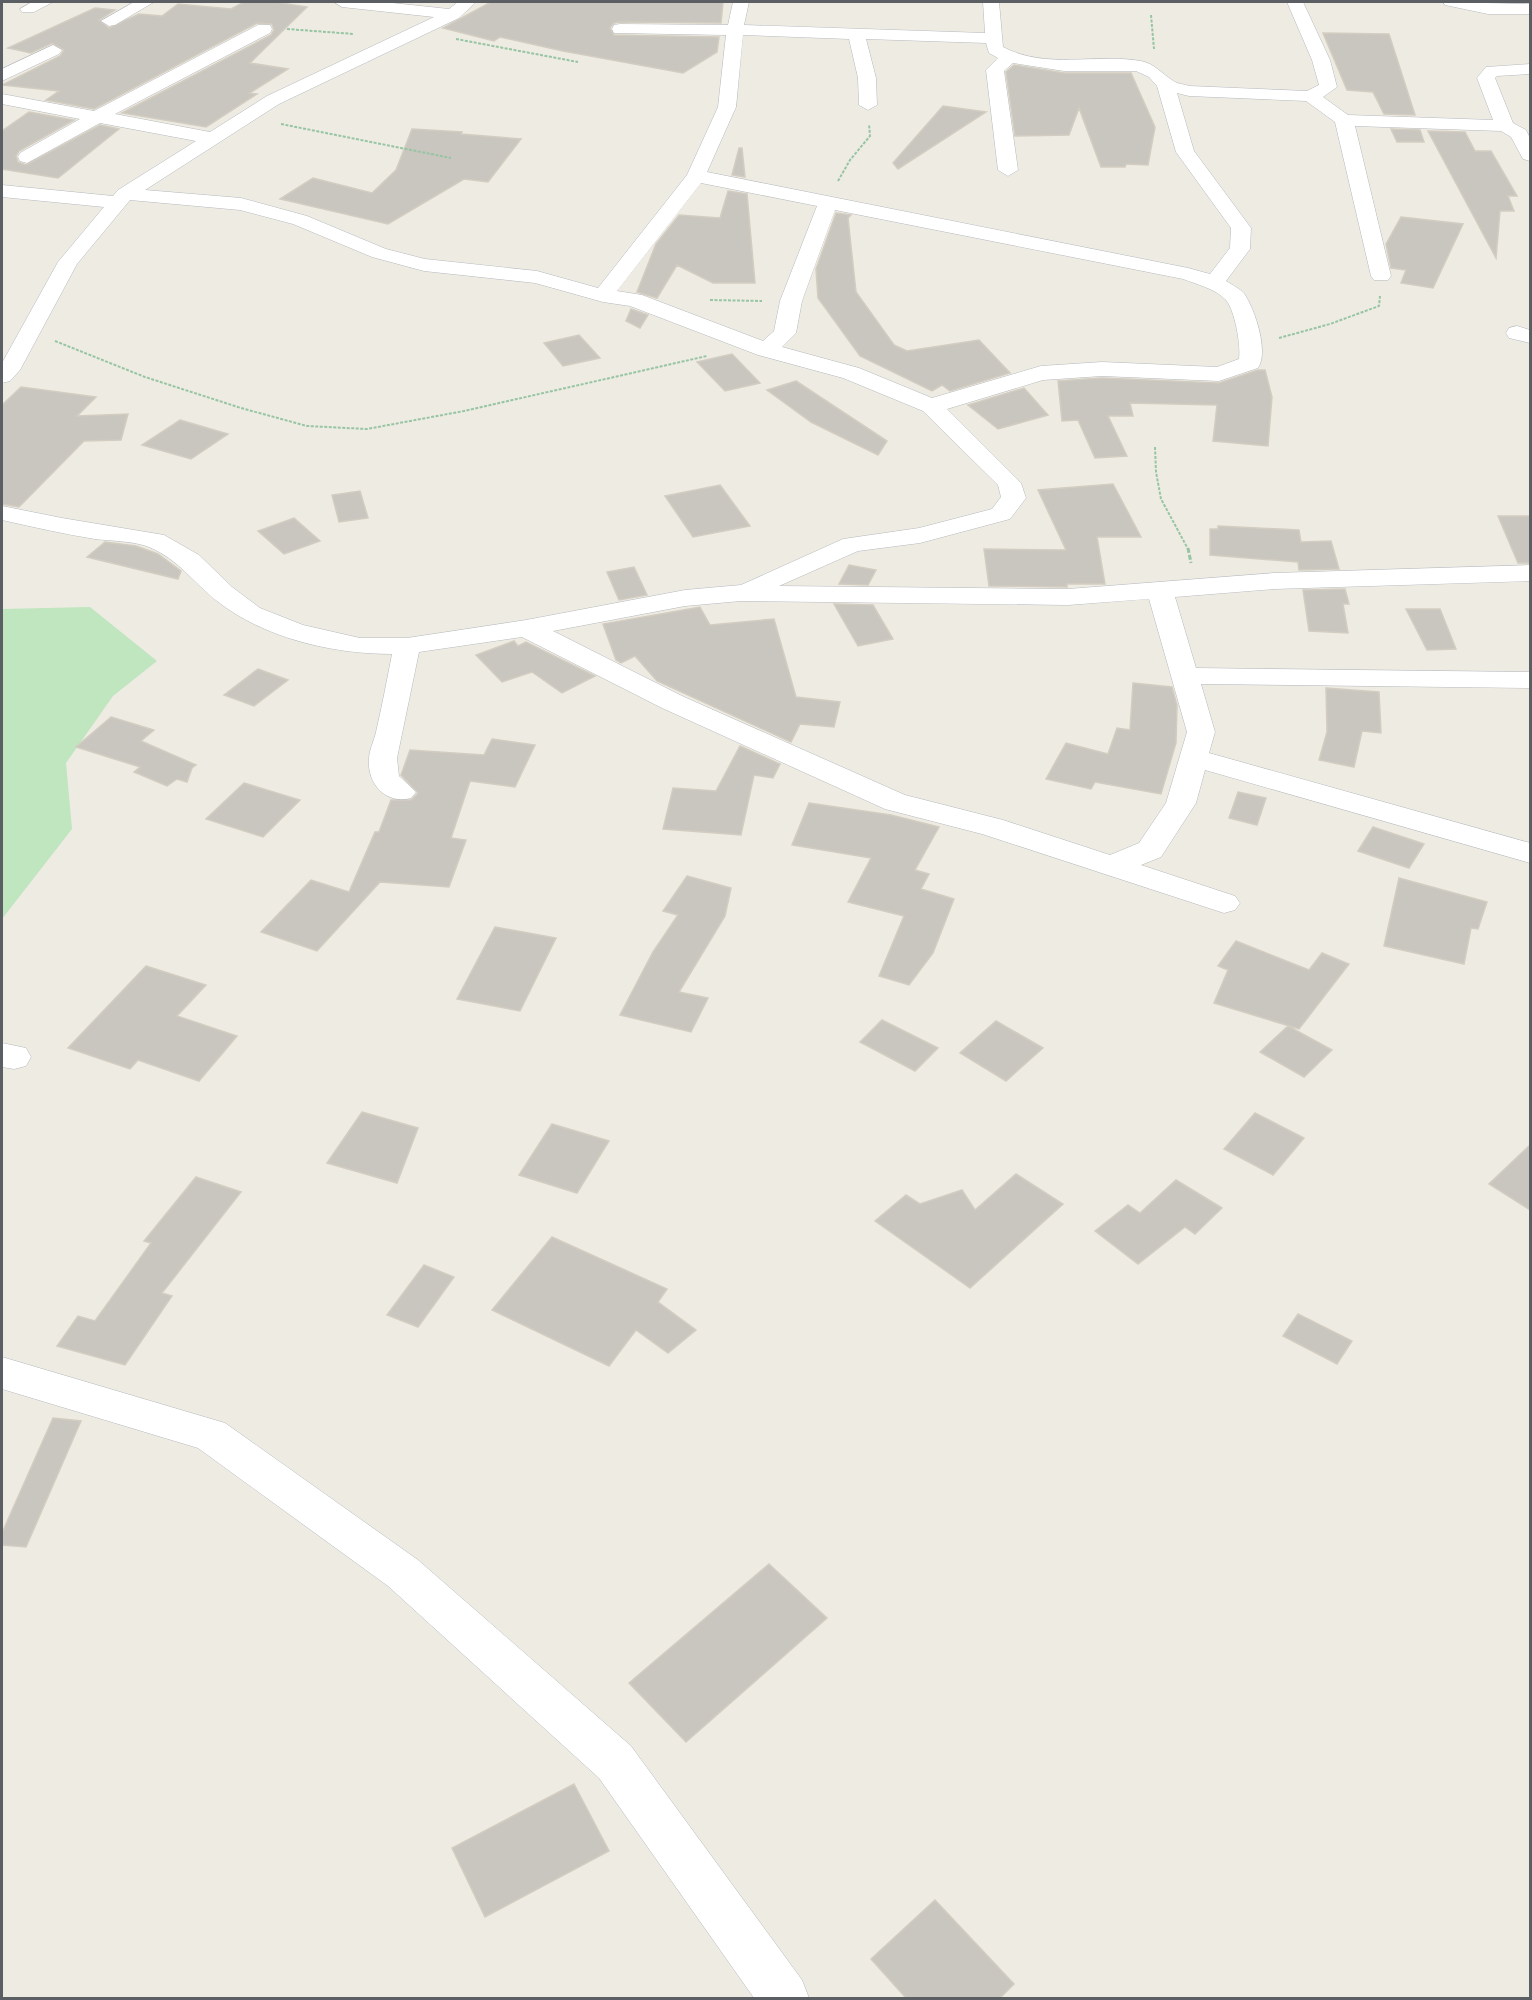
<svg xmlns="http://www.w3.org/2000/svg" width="1532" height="2000" font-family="'Exo 2',sans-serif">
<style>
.green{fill:#bfe6bf}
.building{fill:#c9c6c0;stroke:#d3cdc1;stroke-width:1.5}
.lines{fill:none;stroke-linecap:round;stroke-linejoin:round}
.minor-casing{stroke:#b5b9bd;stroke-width:1}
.path-far1{stroke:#97c5a3;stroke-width:2;stroke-dasharray:3 1.5;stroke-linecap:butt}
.path{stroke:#97c5a3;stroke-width:3;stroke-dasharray:5 2;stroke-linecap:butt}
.minor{fill:#fff;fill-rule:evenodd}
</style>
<rect width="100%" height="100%" fill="#eeebe3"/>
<path class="green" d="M90 607 157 661 113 696 66 763 72 829 2 919V609Z"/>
<path class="building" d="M244 2H275L307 7 250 63 288 69 250 93 257 94 206 127 122 113 271 35 274 30 272 24 257 23 94 109 46 100 59 91 2 85 60 56 64 50 52 43 31 53 8 48 95 8 115 10 99 20 109 28 139 14 162 16 178 4 231 9Z
M491 2H723L721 23 620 22 614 23 610 28 614 35 719 37 717 52 683 73 563 51 500 37 494 41 443 28Z
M1323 33 1389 34 1415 115 1384 114 1373 92 1347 90Z
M1014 65 1064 73H1131L1155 127 1148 165 1126 164 1125 167H1101L1079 108 1069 135 1015 136 1006 72Z
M943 106 986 112 898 169 893 163Z
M29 112 74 120 19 151 16 156 18 162 26 165 100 125 119 129 58 178 2 169V131Z
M412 129 462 132 461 134 521 139 488 182 464 179 388 224 280 199 313 178 372 193 396 170Z
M1391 129 1420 130 1424 142H1397Z
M1428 131 1465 132 1475 151H1491L1517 196H1508L1514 211H1500L1496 258Z
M739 148H742L745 177 732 175Z
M728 191 747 194 755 283H713L677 265 657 298 637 292 656 244 679 215 720 218Z
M836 213 851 215 848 218 856 292 894 345 907 351 979 340 1010 373 950 391 942 385 932 391 860 356 818 298 816 269Z
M1401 217 1463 224 1433 288 1401 283 1406 270 1391 268 1386 244Z
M631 309 648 315 640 328 626 321Z
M579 335 600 358 563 366 544 343Z
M732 354 760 383 725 391 697 362Z
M1258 370H1265L1272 397 1268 446 1213 441 1217 405 1130 403 1133 416H1108L1127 456 1095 458 1078 420 1062 421 1058 381 1102 378 1219 383Z
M796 381 887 441 878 455 811 422 767 390Z
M21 387 96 397 77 416 128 414 121 440 84 441 19 507 2 504V405Z
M1024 388 1048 415 998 429 968 405Z
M180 420 228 434 191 459 142 445Z
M1113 484 1141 537H1097L1105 584H1067V587L989 586 984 549 1066 550 1038 490Z
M720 485 750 526 693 537 665 496Z
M360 491 368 518 339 522 332 495Z
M1498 516H1530V563H1518Z
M294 518 320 541 284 554 258 531Z
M1218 526 1299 530 1301 542 1331 541 1339 569 1299 570 1298 562 1210 555V529H1218Z
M105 542 136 546 158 554 181 571 178 579 87 557Z
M849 565 876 570 868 585 839 584Z
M634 567 647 595 619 600 607 572Z
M1345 589 1349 604H1343L1348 633 1309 631 1303 590Z
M834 604 873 605 893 639 858 646Z
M700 607 710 625 774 619 796 697 840 702 834 727 800 724 791 742 657 681 635 656 621 663 616 660 603 624Z
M1406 609H1440L1456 649 1427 650Z
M514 641 518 646 526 642 595 676 562 693 532 672 502 682 476 655Z
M258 669 288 680 254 706 224 695Z
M1133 683 1172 687 1177 705 1176 743 1161 794 1095 782 1091 789 1046 779 1066 743 1108 754 1117 728 1130 730Z
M1326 688 1379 692 1381 733 1362 731 1354 767 1319 760 1327 732Z
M111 717 154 730 141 741 196 765 192 768 187 782 177 779 167 786 134 772 140 767 76 747Z
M492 739 535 745 515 787 470 781 451 838 466 840 449 887 380 882 317 951 261 932 311 880 349 892 375 832H379L391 800H411L418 793 401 775 410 750 484 755Z
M740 746 780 764 773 778 754 775 741 835 663 829 673 788 716 791Z
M244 783 300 800 263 837 206 819Z
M1238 792 1266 798 1257 825 1229 818Z
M809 803 891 815 939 827 915 870 929 874 921 889 954 899 933 953 909 985 879 976 904 916 848 902 871 858 792 845Z
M1373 827 1424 844 1409 868 1358 851Z
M687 876 731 888 725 916 679 992 708 998 691 1032 620 1015 653 952 678 915 663 911Z
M1399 878 1487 902 1478 929 1471 928 1464 964 1384 946Z
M495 927 556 938 520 1011 457 999Z
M1236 941 1309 970 1322 953 1349 964 1299 1029 1214 1003 1228 970 1218 966Z
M146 966 206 985 177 1016 237 1036 199 1081 138 1060 130 1069 68 1048Z
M882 1020 938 1048 915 1071 860 1042Z
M996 1021 1043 1048 1006 1081 960 1053Z
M1288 1026 1332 1050 1304 1077 1260 1052Z
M362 1112 418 1128 397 1183 327 1163Z
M1255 1113 1304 1138 1273 1175 1224 1149Z
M552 1124 609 1141 577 1193 519 1175Z
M1530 1145V1210L1489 1184Z
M1016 1174 1063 1204 970 1288 875 1221 906 1195 920 1204 962 1190 975 1210Z
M196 1177 241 1192 162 1293 172 1296 125 1365 57 1346 78 1316 95 1321 151 1243 144 1241Z
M1176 1180 1222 1208 1195 1234 1185 1227 1138 1264 1095 1231 1128 1205 1140 1213Z
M552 1237 667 1289 658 1302 696 1330 668 1353 636 1330 609 1366 492 1310Z
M424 1265 454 1277 418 1327 387 1315Z
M1298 1314 1352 1341 1337 1364 1283 1336Z
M53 1418 81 1421 26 1547 2 1545V1533Z
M769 1564 827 1618 686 1742 629 1683Z
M574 1784 609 1851 485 1917 452 1848Z
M935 1900 1014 1984 1000 1998H906L871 1959Z"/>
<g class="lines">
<defs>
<path id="minor" d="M32 2H53L34 12H22L20 9Z
M134 2H154L115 25 109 26 101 21Z
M334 2H383L449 9 458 2H476L459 18 279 104 145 190 241 198 307 216 386 249 425 259 537 271 598 288 687 175 718 107 726 35 614 33 612 29 614 25 620 24 728 25 733 2H749L744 25 985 33 983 2H999L1003 47C1047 70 1095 53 1141 61 1155 64 1161 73 1172 80 1176 84 1184 84 1189 86L1307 91 1319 85 1312 60 1287 2H1303L1330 60 1337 87 1323 97 1348 115 1493 120 1477 78 1486 67 1530 64V74L1497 76 1495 78 1513 123 1526 130 1530 138V161L1523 159 1511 137 1501 131 1355 126 1391 276 1388 280H1374L1371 276 1335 122 1306 101 1189 96 1177 93 1194 151 1251 228 1250 249 1226 281C1232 285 1241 289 1245 295 1255 310 1269 352 1258 368L1219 381 1102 376 1043 380 947 409 1021 483 1026 498 1010 519 920 543 858 551 779 586 1068 589 1274 573 1530 565V581L1274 589 1175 597 1196 668 1530 672V688L1201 684 1215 732 1209 753 1530 843V863L1205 770 1196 803 1161 857 1141 865 1235 896 1240 903 1235 910 1224 913 982 834 885 809 662 708 522 637 419 652 397 758 399 776 416 792 411 798C386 805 367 784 369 759 369 750 374 741 376 732 382 706 387 680 392 654 332 654 264 638 217 601 193 582 178 559 149 547 134 541 112 541 95 539 64 534 33 527 2 520V506L62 518 164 535 199 555 232 587 260 608 303 625 360 638H407L526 620 685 590 741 585 843 539 919 528 992 509 1001 497 998 485 923 411 843 378 758 355 630 306 603 302 535 283 424 271 372 257 293 224 240 210 130 200 77 264 20 370 10 381 2 383V363L58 262 104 207 2 197V185L113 196 118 190 196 141 100 123 27 163 20 161 18 157 20 153 80 119 2 104V94L94 111 258 25H270L272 29 270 33 115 114 210 132 267 96 434 17 342 7ZM743 35 849 39 858 78 859 105 868 110 877 105 876 78 866 39 986 43 989 53 998 58 986 70 998 170 1008 176 1018 170 1004 71 1013 63 1064 71H1136L1149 77 1157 86 1176 152 1231 228 1230 248 1210 274 1188 268 707 172 736 107ZM701 183 817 206 780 301 774 331 763 341 642 295 617 291ZM835 210 1183 279C1196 284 1216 289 1226 300 1235 311 1241 345 1239 359L1217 367 1102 362 1041 366 932 398 859 368 782 347 796 333 802 301ZM1149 599 1187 732 1166 803 1139 843 1110 855 1003 820 905 795 682 696 553 631 685 606 741 601 1068 605Z
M1443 2 1530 4V14H1488L1445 5Z
M53 45 62 50 59 54 2 81V69Z
M1517 326 1530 330V343L1509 338 1506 333 1509 328Z
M2 1043 26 1048 31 1057 26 1066 14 1069 2 1067Z
M2 1357 225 1423 418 1560 631 1746 802 1980 809 1998H754L599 1778 388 1586 198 1448 2 1389Z"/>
</defs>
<use href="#minor" class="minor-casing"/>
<path class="path-far1" d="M1151 15 1154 49
M287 29 354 34
M456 39 578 62
M281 124 451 158
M838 181 850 160 870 136 869 124
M710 300 762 301
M1279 338 1330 324 1379 306 1380 296
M55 341 145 377 241 408 307 426 367 429 464 411 707 356
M1155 447 1156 472 1161 499 1188 549"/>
<path class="path" d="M1188 548 1191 563"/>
<use href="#minor" class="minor"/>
</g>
<rect width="1532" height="2000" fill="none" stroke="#5b5f64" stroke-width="6"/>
</svg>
